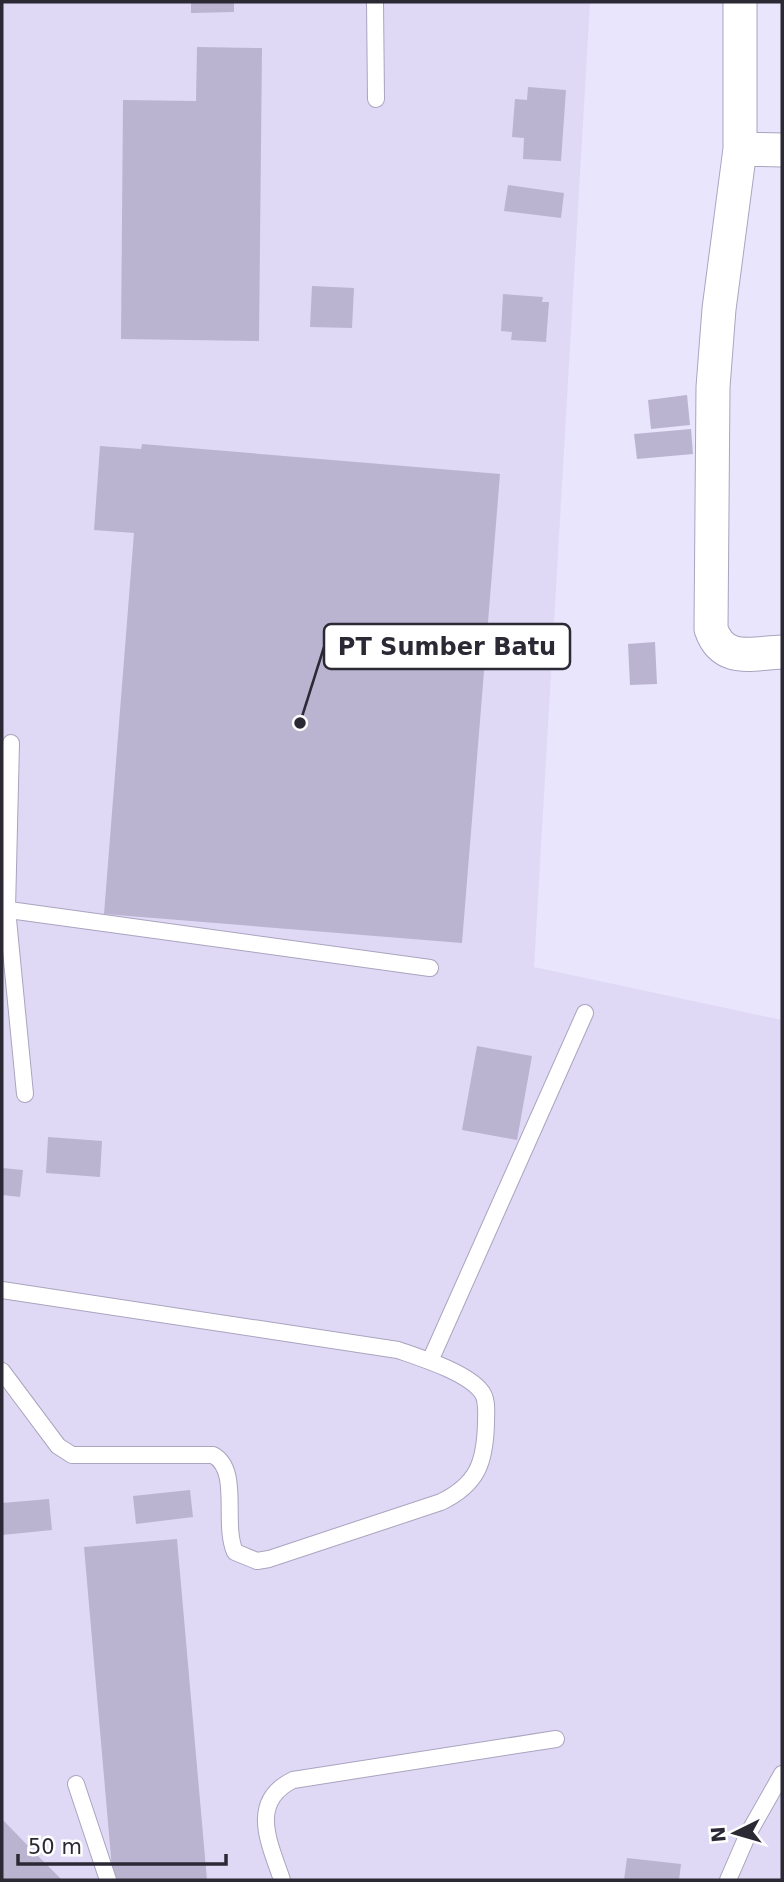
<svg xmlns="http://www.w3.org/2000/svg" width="784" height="1882" font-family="'DejaVu Sans',sans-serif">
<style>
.built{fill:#dfd9f6}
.building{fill:#bab4d0}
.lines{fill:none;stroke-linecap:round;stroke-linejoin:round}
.lane-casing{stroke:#aaa4bf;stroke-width:18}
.street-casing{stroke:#aaa4bf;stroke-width:35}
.lane{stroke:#fff;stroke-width:16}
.street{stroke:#fff;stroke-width:33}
.leader{fill:none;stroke:#2b2934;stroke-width:2.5}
.callout-dot{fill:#2b2934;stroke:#fff;stroke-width:2.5}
.callout{fill:#fff;stroke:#2b2934;stroke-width:2.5}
.callout-label{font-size:24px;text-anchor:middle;font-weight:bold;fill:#2b2934}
</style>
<rect width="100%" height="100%" fill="#e9e5fc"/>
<path class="built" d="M2 2H590L534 967 782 1020V1880H2Z"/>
<path class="building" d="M191 2H234V12L191 13Z
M197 47 262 48 259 341 121 339 123 100 196 101Z
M528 87 566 90 561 161 523 159 524 138 512 137 515 99 527 100Z
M508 185 564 193 561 218 504 211Z
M312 286 354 288 352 328 310 327Z
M503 294 543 297 542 302H549L546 342 511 340 512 332 501 331Z
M687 395 690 425 651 429 648 400Z
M691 429 693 454 637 459 634 434Z
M142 444 500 474 462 943 104 914 134 533 94 530 100 446 141 449Z
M655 642 657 684 630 685 628 644Z
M477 1046 532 1056 517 1140 462 1130Z
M48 1137 102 1141 100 1177 46 1173Z
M2 1168 23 1170 20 1197 2 1195Z
M190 1490 193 1517 136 1524 133 1496Z
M49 1499 52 1530 2 1535V1503Z
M177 1539 207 1880H113L84 1547Z
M2 1819 32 1850 62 1880H2Z
M627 1858 681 1864 679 1880H624Z"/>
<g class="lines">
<defs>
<path id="lane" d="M375 2 376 99
M11 743 7 909 25 1094
M2 909 430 968
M2 1290 398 1350C421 1358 466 1372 481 1391 488 1399 486 1413 486 1423 485 1462 478 1484 441 1502L269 1559 257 1561 235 1552C222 1523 241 1470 213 1455H72L58 1446 2 1371
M430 1361 585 1013
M76 1784 108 1880
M282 1880C270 1844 248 1802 293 1780L556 1739
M728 1880 748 1834 782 1774"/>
<path id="street" d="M740 2V149L719 309 713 387 711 629C723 664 752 653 782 652
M740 149 782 150"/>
</defs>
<use href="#lane" class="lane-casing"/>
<use href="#street" class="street-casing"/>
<use href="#lane" class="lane"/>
<use href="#street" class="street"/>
</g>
<path class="leader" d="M300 723L324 647"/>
<circle class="callout-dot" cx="300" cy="723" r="7"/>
<rect class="callout" x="324" y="624" width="246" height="45" rx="7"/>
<g class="callout-label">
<text x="447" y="655">PT Sumber Batu</text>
</g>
<rect width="784" height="1882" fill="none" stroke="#2b2934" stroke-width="7"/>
<g transform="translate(735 1833) rotate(265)" stroke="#ffffff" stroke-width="5" paint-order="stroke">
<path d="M0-5L12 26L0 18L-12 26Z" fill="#2b2934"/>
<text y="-10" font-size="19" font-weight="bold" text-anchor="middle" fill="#2b2934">N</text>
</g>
<path d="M18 1854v10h208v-10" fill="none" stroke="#2b2934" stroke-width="3.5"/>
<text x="28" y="1854" font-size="21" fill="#2b2934" stroke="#ffffff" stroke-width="5" paint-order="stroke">50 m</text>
</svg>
